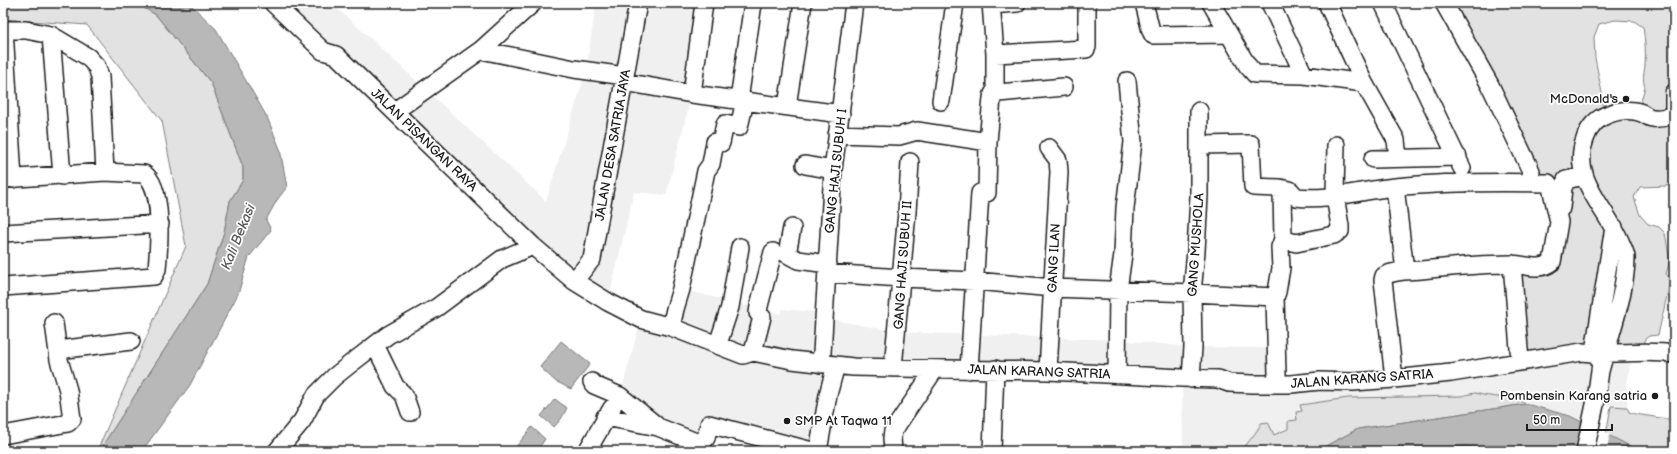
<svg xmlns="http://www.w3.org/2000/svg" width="1677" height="454" font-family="'Balsamiq Sans',sans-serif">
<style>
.built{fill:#f0f0f0}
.green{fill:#e2e2e2;stroke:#7f7f7f;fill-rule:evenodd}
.water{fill:#b8b8b8;stroke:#7a7a7a}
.pier{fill:#fff}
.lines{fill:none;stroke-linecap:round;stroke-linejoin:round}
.minor-casing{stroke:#1c1c1c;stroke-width:20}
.minor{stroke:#fff;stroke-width:17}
.poi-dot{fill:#1c1c1c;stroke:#fff;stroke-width:1.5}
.labels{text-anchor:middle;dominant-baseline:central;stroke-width:3.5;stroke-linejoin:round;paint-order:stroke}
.poi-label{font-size:13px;fill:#1c1c1c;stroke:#fff;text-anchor:end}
.street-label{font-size:13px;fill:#1c1c1c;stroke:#fff}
.water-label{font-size:14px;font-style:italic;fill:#5a5a5a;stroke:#fff}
</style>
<rect width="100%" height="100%" fill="#fff"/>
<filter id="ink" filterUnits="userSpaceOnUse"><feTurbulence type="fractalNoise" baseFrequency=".025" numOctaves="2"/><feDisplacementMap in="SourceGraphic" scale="8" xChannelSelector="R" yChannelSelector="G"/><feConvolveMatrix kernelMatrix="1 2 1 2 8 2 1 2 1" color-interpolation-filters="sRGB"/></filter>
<g filter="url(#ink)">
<path class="built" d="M270 3H331L370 38 546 201 586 71 596 3H704L692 94 666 195 634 192 608 302Z
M681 289 780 314 783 309 824 313 839 321 898 332 1118 340 1193 347 1276 348 1275 384 1605 353H1632L1627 382V407L1611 406 1596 400 1589 427 1570 416 1526 404 1518 399 1490 397 1475 393 1461 396 1307 403 1300 405 1302 411 1298 420 1288 429 1274 435 1268 423 1251 437 1242 451H1183L1182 378 836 365 818 451 709 424 701 444 620 396 641 319 671 327Z"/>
<path class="green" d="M3 3H136L156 15 211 83 243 167V180L230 201 224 232 207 284 99 451H97L186 246 162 121 87 25 3 19Z
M1443 3H1674V184L1666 186 1640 187 1634 197 1640 215 1648 224 1659 227 1665 233 1670 261 1666 274 1670 278V283L1658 335 1649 336 1645 339V343L1630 347 1607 343 1582 352 1520 361 1512 264 1552 262V187L1531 183ZM1615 20 1634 21 1643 27C1645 40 1646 52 1645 65 1644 74 1642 79 1645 87L1641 101 1642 113 1603 117V98L1595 58 1594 37 1599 24Z
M1475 393C1491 398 1511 396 1526 404L1358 429 1316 451H1242C1248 441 1257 433 1261 423L1268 422 1274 435 1288 429V421L1297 420 1296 412 1302 411 1300 405 1348 398 1461 396Z
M1611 406 1627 407 1629 412 1635 414 1674 420V451H1640L1606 435Z
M1466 446 1490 451H1428Z"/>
<path class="water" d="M136 3H189L216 29 267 117 280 149 287 187 277 200 266 220 271 230 249 257 238 294 190 385 142 451H99L207 284 224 232 230 201 243 180V167L211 83 156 15Z
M561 341 590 364 571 389 555 381 540 367Z
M555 399 567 408 561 419 554 427 541 416Z
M1526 404 1570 416 1640 451H1490L1466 446 1428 451H1316L1358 429Z
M532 427 545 439 537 451H519L515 448Z"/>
<path class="pier" d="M1582 420 1610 434 1606 451H1576Z"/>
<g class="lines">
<defs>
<path id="minor" d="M273 3 323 51 336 55 533 246 574 281 608 302 641 319 671 327 743 355 753 352 792 360 853 367 1048 371 1182 378 1218 379 1229 383 1252 384H1291L1320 381 1353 382 1394 379 1451 373 1582 352C1613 356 1644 349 1674 354
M991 3 995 54V85
M1144 3 1151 31 1153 35 1229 34
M1211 3 1247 65 1255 74 1304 75 1364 83
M1270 3 1304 75
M1327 3 1364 83 1396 140 1398 158
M1383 3 1462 168
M1444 3 1490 85 1531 171
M991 5 1017 3
M4 29 13 179
M3 30H26L51 35 88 57 97 67 100 77 105 172
M51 35 62 176
M481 50 574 69 625 76
M995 54 1086 49 1087 47V3
M624 82 692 94 841 114
M692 94 704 3
M739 100 753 3
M941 101 955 3
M787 106 803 3
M395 111 481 50 533 3
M1674 115V93
M837 134 899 136 917 131 988 142
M1200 145 1251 144 1253 187 1280 188 1282 194 1283 239 1280 247 1281 268 1277 292 1275 297 1277 374 1275 384
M1373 159 1458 157
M805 165 833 170
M3 179 105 172 144 174C164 187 159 247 157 269L154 276 3 287
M1395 187 1405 271
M1280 188 1290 190 1296 197C1328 201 1363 190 1395 187 1446 182 1496 182 1548 183L1551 187 1559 222 1552 262C1540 272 1525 264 1510 264 1481 264 1450 267 1421 270 1409 271 1395 270 1384 276L1383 280 1394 379
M1561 208 1563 188 1566 180 1584 176
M792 228 787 254 798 260 828 264
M3 233 160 224
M1283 239 1296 243 1334 235 1340 231V226L1335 196 1336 145
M1512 264 1520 361
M827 273 901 278 975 281 1053 288 1192 293 1275 297
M574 281 592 259 638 3
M671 327 675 309 681 289 706 171 711 164 715 142 721 143 725 124 739 127 745 101
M718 344 730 307 740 247
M375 345 395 386 404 395 410 412
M58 350 131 341
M753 352 762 317 758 313 759 306 773 252
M820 364 822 353 833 170 854 3
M893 368 907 212 910 162
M969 370 980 193H987L988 142 992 98 993 94 998 93 1064 87
M1048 371 1059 172 1058 160 1049 148
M1600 371C1609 337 1626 293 1626 258 1626 253 1622 246 1620 241 1606 207 1570 178 1585 139 1589 127 1597 118 1609 114 1619 110 1632 109 1642 113 1646 115 1649 118 1653 118 1660 119 1667 117 1674 115
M1117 375 1118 290 1123 254 1125 208 1133 142 1127 81
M1191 379 1193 347 1192 293 1196 251 1199 196V111
M592 382 594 385 620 396 656 425
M605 417 658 427 701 444
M3 435 68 423 72 419 68 390 59 360 54 323
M277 451 302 421 316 395 334 377 349 365 388 335 436 308 502 259 533 246
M587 451 612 408
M700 451 701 444 706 438 709 424 812 451
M818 451 828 395 836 365
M893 451 892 438 893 431 935 369
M992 451 995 369
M1585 451 1596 400 1601 363 1598 356 1594 354 1595 345 1614 227"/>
</defs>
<use href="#minor" class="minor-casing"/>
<use href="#minor" class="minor"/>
</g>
</g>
<g class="poi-dot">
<circle cx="1626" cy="99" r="4"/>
<circle cx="1655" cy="396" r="4"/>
<circle cx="787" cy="421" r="4"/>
</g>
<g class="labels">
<g class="poi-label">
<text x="1618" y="99">McDonald's</text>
<text x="1647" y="396">Pombensin Karang satria</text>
<text x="795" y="421" text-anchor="start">SMP At Taqwa 11</text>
</g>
<g class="street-label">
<text transform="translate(424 140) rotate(44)">JALAN PISANGAN RAYA</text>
<text transform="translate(613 145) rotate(-80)">JALAN DESA SATRIA JAYA</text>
<text transform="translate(836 171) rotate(-84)">GANG HAJI SUBUH I</text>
<text transform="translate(1196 245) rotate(-86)">GANG MUSHOLA</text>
<text transform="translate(1054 258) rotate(-87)">GANG ILAN</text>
<text transform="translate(903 265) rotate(-86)">GANG HAJI SUBUH II</text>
<text transform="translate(1039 372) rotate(2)">JALAN KARANG SATRIA</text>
<text transform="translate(1362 379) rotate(-4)">JALAN KARANG SATRIA</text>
</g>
<g class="water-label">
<text transform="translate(238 237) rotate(-68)">Kali Bekasi</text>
</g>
</g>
<rect width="1677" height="454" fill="none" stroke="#fff" stroke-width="16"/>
<rect x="8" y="8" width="1661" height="438" fill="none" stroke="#1c1c1c" stroke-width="1.5" filter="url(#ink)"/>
<path d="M1527 424v6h85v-6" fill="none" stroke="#1c1c1c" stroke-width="2"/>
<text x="1533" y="424" font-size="12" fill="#1c1c1c" stroke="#ffffff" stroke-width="3" paint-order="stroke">50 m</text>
</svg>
